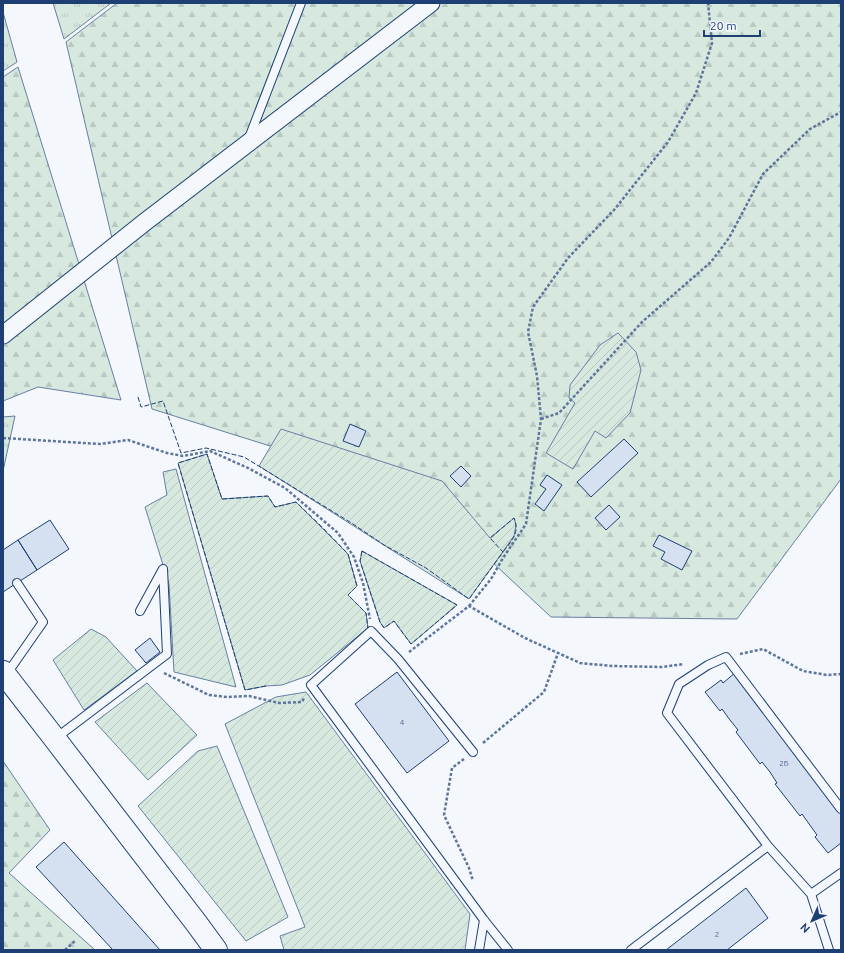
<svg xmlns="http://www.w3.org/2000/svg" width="844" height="953" font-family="Ubuntu,sans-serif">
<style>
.grass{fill:url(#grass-tufts);stroke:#687fa3}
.forest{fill:url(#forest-firs);stroke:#687fa3}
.garden{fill:url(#garden-furrows);stroke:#687fa3}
.building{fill:#d5e0f0;stroke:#1d3f73}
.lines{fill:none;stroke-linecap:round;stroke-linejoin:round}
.lane-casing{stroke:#1d3f73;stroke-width:10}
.street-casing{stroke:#1d3f73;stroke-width:19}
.secondary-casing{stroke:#1d3f73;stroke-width:24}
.path{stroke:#5e769c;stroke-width:2.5;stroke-dasharray:3 2;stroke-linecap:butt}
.lane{stroke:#f4f7fb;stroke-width:8}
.street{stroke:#f4f7fb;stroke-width:17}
.secondary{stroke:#f4f7fb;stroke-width:22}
.fence{stroke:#1d3f73;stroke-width:1;stroke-dasharray:5 2;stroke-linecap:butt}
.labels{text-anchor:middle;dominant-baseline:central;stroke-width:3;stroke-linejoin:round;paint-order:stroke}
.number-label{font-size:8px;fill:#4b6792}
</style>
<defs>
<pattern id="grass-tufts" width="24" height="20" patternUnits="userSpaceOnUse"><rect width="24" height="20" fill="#d7e8df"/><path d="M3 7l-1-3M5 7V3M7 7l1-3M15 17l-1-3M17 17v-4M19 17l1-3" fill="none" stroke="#b8c8c3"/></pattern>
<pattern id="forest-firs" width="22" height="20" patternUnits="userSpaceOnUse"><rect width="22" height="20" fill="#d7e8df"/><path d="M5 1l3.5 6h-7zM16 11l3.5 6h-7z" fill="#b8c8c3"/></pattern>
<pattern id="garden-furrows" width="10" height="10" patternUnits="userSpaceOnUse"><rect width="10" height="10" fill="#d7e8df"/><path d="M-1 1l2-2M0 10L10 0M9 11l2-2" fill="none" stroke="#b8c8c3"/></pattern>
</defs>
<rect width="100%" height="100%" fill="#f4f7fb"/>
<path class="grass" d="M53 3H111L64 39Z
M3 12 17 62 3 71Z
M15 416 3 471V417Z"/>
<path class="forest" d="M117 3H841V479L737 619 551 617 417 492 152 409 66 42Z
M18 67 121 400 38 387 3 401V77Z
M3 761 50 830 9 873 95 950H3Z"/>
<path class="garden" d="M618 333 636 352 641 370 630 413 606 438 595 431 573 469 546 453 575 403 569 398 570 385 600 345Z
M281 429 442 481 490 538 514 518 516 525 514 536 469 599 259 466Z
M207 454 222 499 268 496 275 507 296 502 348 554 357 586 348 595 366 613 368 628 310 675 282 685 266 686 245 690 178 463Z
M176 469 236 687 174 672 169 584 145 507 167 495 163 472Z
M362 551 457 605 411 644 394 621 384 628 380 622 360 561Z
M91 629 106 637 137 671 84 710 53 660Z
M147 683 197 735 148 780 95 722Z
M306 692 470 914 465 950H284L280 936 305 927 225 724 276 697Z
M217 746 288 917 246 941 138 806 198 751Z"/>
<path class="building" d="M350 424 366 431 359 447 343 441Z
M624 439 638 453 591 497 577 482Z
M461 466 471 476 461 487 450 476Z
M547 475 562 485 544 511 535 504 546 489 540 485Z
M609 505 620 517 606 530 595 518Z
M50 520 69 549 37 570 18 540Z
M659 535 692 551 682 570 661 559 665 552 653 546Z
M18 540 37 570 3 592V550Z
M150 638 160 652 146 663 135 650Z
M397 672 449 741 407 773 355 704Z
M736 672 841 811V843L828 853 815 837 817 835 802 814 800 816 775 784 777 783 770 772 762 762 760 764 736 732 738 730 730 720 722 709 720 711 705 692 721 680 723 683Z
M64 842 160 950H113L36 867Z
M746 888 768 918 727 950H666Z"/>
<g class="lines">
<defs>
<path id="lane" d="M249 138 301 3
M6 675 43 622 17 583
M56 738 167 654 163 569 140 611
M473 752 398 659 371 631 311 685 484 920 508 950
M811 894 841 873
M479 950 484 920
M631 950 768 846
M829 950 811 894 768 846 667 713 679 684 708 665 726 657 841 809"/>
<path id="street" d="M3 335 145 222 431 3"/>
<path id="secondary" d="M3 672 55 739 197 924 216 950"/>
</defs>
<use href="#lane" class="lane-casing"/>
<use href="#street" class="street-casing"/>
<use href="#secondary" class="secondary-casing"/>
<path class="path" d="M541 419 559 413 642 322 711 262 729 238 763 174 810 129 841 112
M3 438 100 444 128 440 167 453 183 456 210 451 248 468 285 488 338 533 354 557 363 583 370 619
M469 606 491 579 503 558 526 524 541 419 537 376 528 332 533 307 568 258 614 210 668 142 696 93 712 43 708 3
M409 652 469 606 525 638 580 663 612 666 662 667 684 664
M740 654 763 649 803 671 827 675 841 674
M164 673 209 695 227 697 249 696 279 703 302 702 304 698
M483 743 544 692 558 653
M464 759 452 768 444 815 469 868 473 881
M65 950 76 940"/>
<use href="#lane" class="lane"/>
<use href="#street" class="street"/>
<use href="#secondary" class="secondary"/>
<path class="fence" d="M138 397 141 407 163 401 181 453 206 448 244 457 353 524 384 545 426 568 469 599 503 552 490 538 514 518C520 533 512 540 503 552
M362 551 457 605 411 644 394 621 384 628 380 622 360 561Z
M266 686 245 690 178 463 207 454 222 499 268 496 275 507 296 502 323 528 348 554 357 586 348 595 366 613 368 628"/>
</g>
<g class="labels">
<g class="number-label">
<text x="402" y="722">4</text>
<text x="784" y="763">2Б</text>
<text x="717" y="934">2</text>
</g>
</g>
<rect width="844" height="953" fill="none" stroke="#1d3f73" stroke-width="8"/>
<g transform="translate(812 921) rotate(225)" stroke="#f4f7fb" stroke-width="3" paint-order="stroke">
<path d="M0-3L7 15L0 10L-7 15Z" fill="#1d3f73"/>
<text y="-6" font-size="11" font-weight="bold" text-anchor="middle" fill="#1d3f73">N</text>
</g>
<path d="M704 30v6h56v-6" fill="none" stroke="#1d3f73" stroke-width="2"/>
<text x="710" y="30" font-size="12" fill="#1d3f73" stroke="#f4f7fb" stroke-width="3" paint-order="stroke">20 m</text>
</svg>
